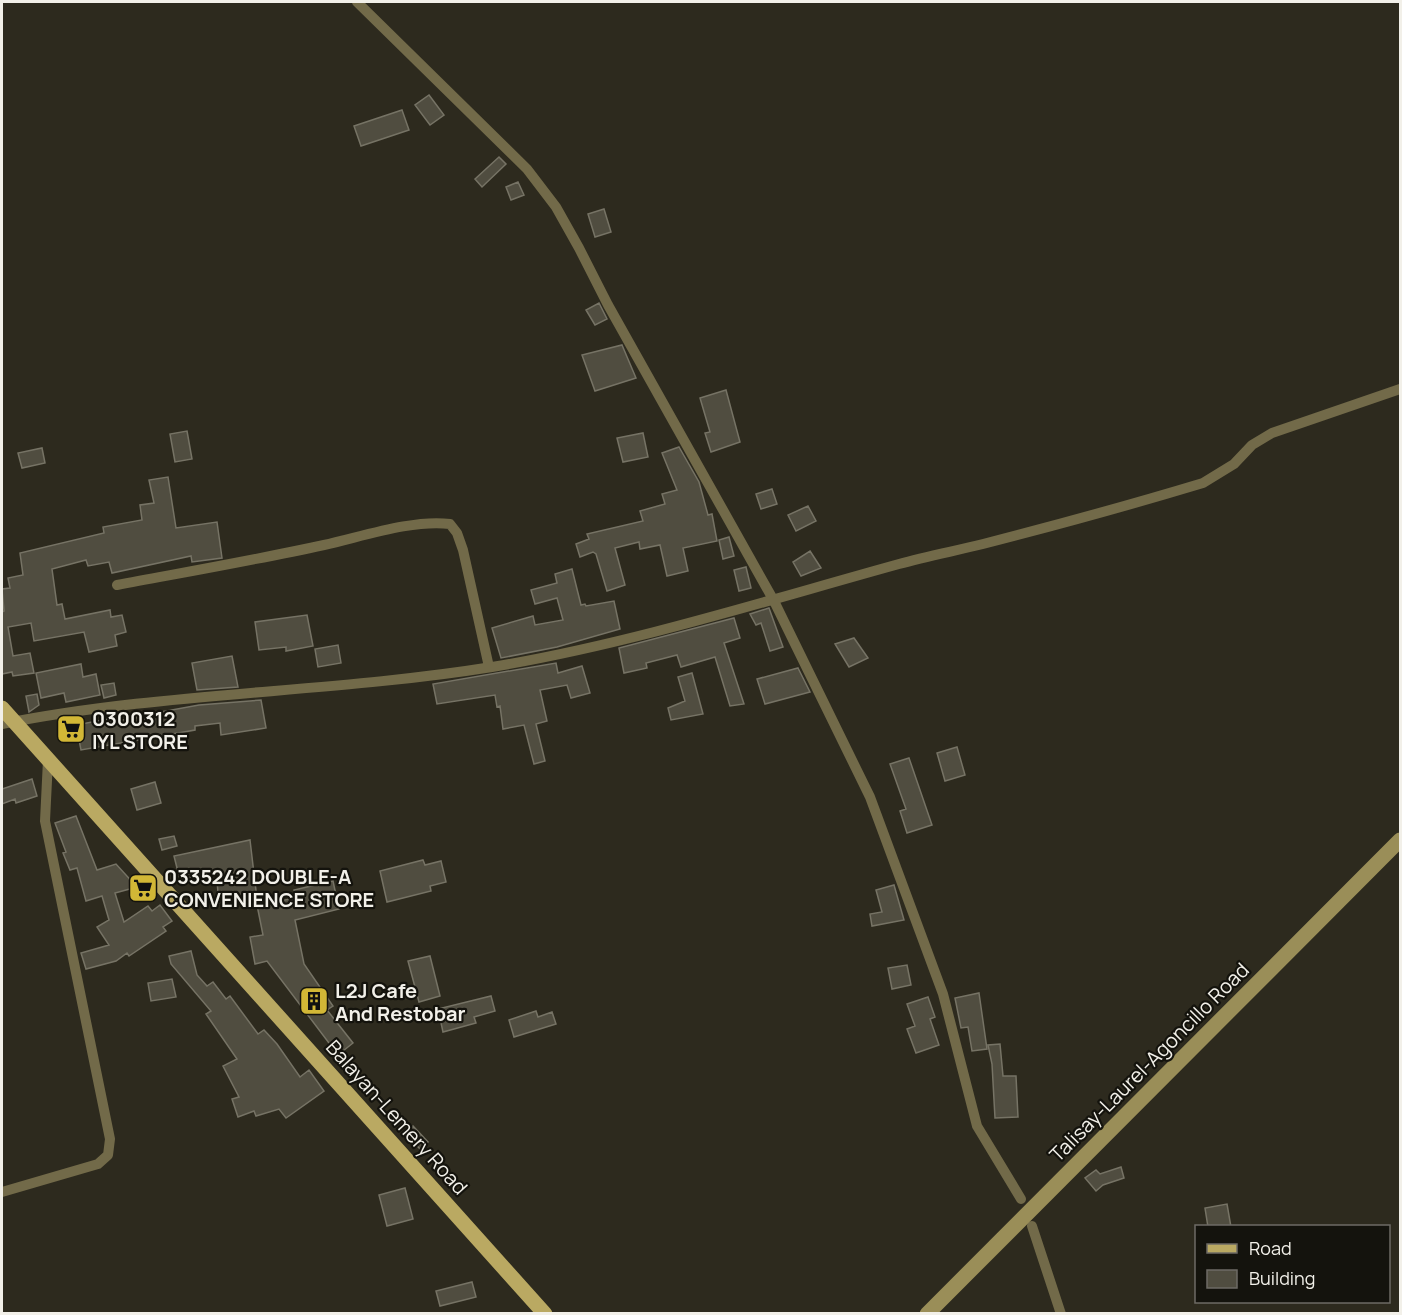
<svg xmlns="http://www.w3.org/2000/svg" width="1402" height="1315" font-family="Manrope,sans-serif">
<rect width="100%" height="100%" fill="#2d2a1e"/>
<!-- building -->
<path fill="#504d40" stroke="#767365" stroke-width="1.5" d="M 429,95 L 444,115 L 430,125 L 415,105 Z
M 402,110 L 409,130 L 361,146 L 354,126 Z
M 499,157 L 506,164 L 482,187 L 475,179 Z
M 518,182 L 524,195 L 511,200 L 506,187 Z
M 604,209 L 611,232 L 595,237 L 588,214 Z
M 599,303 L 607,319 L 595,325 L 586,310 Z
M 622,345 L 636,378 L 595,391 L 582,355 Z
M 726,390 L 740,442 L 711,452 L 705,433 L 710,432 L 700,398 Z
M 187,431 L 192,459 L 175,462 L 170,434 Z
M 643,433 L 648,457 L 623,462 L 617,438 Z
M 679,447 L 699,482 L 708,515 L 712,514 L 717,541 L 683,548 L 688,571 L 667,576 L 660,545 L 640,549 L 639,542 L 615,548 L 625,585 L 607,591 L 596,554 L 593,552 L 580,557 L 576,544 L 589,539 L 587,534 L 643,521 L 640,511 L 665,504 L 662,494 L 677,490 L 662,453 Z
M 42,448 L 45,463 L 22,468 L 18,453 Z
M 168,477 L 176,528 L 217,522 L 222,558 L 192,562 L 191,556 L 112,573 L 109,562 L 88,566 L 86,560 L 52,569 L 57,605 L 62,604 L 65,619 L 110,610 L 111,617 L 122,615 L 126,632 L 115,635 L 117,646 L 89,652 L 84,632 L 34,641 L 31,623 L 8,627 L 13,656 L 30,653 L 34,673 L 13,676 L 12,672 L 2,674 L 2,612 L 4,611 L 2,589 L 10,588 L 8,578 L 23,575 L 20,553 L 104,533 L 103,527 L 142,520 L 140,505 L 154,503 L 149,480 Z
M 772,489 L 777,504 L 761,509 L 756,494 Z
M 808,506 L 816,521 L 796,531 L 788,515 Z
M 729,537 L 734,556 L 723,559 L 719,540 Z
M 810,551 L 821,568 L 801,576 L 793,562 Z
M 746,567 L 751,588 L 739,591 L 734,570 Z
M 572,569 L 581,605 L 585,604 L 586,606 L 614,601 L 620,629 L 557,647 L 501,658 L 492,628 L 533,616 L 535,625 L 563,620 L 557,598 L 535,604 L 531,590 L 557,583 L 555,574 Z
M 769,608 L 783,647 L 770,651 L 761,623 L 756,625 L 750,614 Z
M 307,615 L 313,646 L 286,651 L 286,647 L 259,650 L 255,622 Z
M 734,618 L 740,638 L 724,643 L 744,704 L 730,706 L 715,657 L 681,667 L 677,655 L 646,663 L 647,668 L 624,673 L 619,648 Z
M 854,638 L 868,658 L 849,667 L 835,644 Z
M 338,645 L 341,663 L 318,667 L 315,649 Z
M 232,656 L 238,687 L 197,690 L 192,663 Z
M 556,663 L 558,673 L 582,666 L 590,693 L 571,698 L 567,685 L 540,690 L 547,721 L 536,724 L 545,761 L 534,764 L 524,725 L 503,729 L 500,706 L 497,707 L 495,695 L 437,704 L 433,684 Z
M 81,664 L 83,677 L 96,674 L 100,695 L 66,702 L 64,693 L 41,698 L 36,673 Z
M 798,668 L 810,692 L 765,704 L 757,679 Z
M 692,673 L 703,714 L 671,720 L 668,708 L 685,701 L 678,677 Z
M 114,683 L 116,695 L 104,698 L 101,685 Z
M 37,694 L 39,705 L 29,712 L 26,696 Z
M 261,700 L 266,728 L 221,735 L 220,723 L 195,726 L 195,730 L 81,750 L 76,725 L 108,719 L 108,722 L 136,718 L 136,715 L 149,712 L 150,714 L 199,705 Z
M 957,747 L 965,775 L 945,781 L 937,753 Z
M 909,758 L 932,825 L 907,833 L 900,811 L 906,809 L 890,764 Z
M 32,779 L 37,796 L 16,803 L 15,799 L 2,804 L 2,789 Z
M 155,782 L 161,803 L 137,810 L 131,789 Z
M 76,816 L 97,870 L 116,864 L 137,887 L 115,893 L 124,922 L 148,906 L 152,911 L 160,905 L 172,921 L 163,927 L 166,931 L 129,956 L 127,953 L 116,961 L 86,969 L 81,953 L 109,945 L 97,927 L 109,920 L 102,896 L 86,901 L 77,868 L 70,870 L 63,853 L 66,852 L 55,823 Z
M 174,836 L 177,846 L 162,850 L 159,839 Z
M 250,840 L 257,899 L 219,903 L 216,871 L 189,878 L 196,872 L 179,876 L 174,856 Z
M 423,860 L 425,865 L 441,861 L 446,882 L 430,886 L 431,891 L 387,902 L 380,871 Z
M 333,881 L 339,909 L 295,920 L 304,964 L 333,1006 L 327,1010 L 353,1043 L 338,1055 L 267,961 L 255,964 L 250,937 L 263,935 L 257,905 L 296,898 L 294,890 Z
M 894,885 L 904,920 L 872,926 L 870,914 L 882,912 L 876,890 Z
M 191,951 L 197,975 L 207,986 L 213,982 L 226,999 L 230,996 L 258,1034 L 264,1030 L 277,1044 L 300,1077 L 309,1070 L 324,1091 L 286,1118 L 279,1109 L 256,1116 L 254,1111 L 238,1117 L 232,1099 L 239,1097 L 223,1066 L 237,1059 L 206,1014 L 211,1011 L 171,964 L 169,956 Z
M 430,956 L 440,996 L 419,1002 L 408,961 Z
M 907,965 L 911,985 L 892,989 L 888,968 Z
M 172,979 L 176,997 L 151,1001 L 148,983 Z
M 979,993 L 987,1049 L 972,1051 L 968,1027 L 961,1028 L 955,998 Z
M 491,996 L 495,1011 L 474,1017 L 476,1023 L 443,1032 L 438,1009 Z
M 928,997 L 935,1017 L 930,1019 L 939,1045 L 916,1053 L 907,1029 L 915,1026 L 907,1004 Z
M 536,1011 L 538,1017 L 552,1012 L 556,1024 L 514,1037 L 509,1020 Z
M 1000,1044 L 1003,1076 L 1016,1076 L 1018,1117 L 995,1118 L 992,1064 L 988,1045 Z
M 413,1126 L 428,1142 L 420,1149 L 405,1133 Z
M 1121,1167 L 1124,1178 L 1103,1185 L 1096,1191 L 1085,1178 L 1096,1170 L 1100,1174 Z
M 405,1188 L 413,1219 L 387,1226 L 379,1195 Z
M 1227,1204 L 1231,1227 L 1208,1227 L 1205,1208 Z
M 472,1282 L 476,1297 L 440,1306 L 436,1291 Z"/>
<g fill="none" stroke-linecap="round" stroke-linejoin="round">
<!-- street -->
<path stroke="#726a49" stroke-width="10" d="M 357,2 L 527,169 L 556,207 L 579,248 L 608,305 L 774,601 L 870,797 L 943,994 L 977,1126 L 1021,1199
M 117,585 C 186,572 255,560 324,545 C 361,537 413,519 450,524 L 457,533 L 463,550 L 489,667
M 2,724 C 163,692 330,693 492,667 C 630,644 765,601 899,564 C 927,556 955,551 983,544 C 1057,525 1130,505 1203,483 L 1234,464 L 1252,445 L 1272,433 L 1400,389
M 2,1192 L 98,1164 L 108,1155 L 110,1139 L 45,821 L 48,760
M 1032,1226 L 1061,1314"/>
<!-- secondary -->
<path stroke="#9a8e58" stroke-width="15" d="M 927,1314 L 1400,840"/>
<!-- primary -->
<path stroke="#baa962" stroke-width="15" d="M 2,708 L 545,1314"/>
</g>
<!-- icons -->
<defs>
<g id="supermarket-square" transform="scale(1.5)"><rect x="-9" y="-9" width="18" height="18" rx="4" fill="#d2b736" stroke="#14130d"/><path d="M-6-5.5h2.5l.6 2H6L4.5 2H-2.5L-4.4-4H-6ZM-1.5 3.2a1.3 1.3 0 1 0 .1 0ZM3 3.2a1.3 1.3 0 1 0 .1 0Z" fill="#111"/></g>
<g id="building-square" transform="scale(1.5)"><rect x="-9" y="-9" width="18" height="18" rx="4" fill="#d2b736" stroke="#14130d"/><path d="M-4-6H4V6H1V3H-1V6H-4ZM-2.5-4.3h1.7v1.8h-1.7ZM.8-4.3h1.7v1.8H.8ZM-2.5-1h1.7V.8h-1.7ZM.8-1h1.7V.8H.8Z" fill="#111"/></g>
</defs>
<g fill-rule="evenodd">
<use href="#supermarket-square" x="71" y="729"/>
<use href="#supermarket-square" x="143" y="888"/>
<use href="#building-square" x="314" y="1001"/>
</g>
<g text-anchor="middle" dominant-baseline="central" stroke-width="4.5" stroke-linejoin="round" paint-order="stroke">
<!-- poi labels -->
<g font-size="20" font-weight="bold" fill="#f2f0e9" stroke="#14130d" text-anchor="start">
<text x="92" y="718">0300312<tspan x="92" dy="23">IYL STORE</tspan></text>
<text x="164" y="876">0335242 DOUBLE-A<tspan x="164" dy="23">CONVENIENCE STORE</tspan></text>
<text x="335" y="990">L2J Cafe<tspan x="335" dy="23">And Restobar</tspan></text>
</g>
<!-- street labels -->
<g font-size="20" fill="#f2f0e9" stroke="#14130d">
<text transform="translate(1149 1062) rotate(-45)">Talisay-Laurel-Agoncillo Road</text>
<text transform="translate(397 1117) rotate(48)">Balayan-Lemery Road</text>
</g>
</g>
<!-- border -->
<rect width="1402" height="1315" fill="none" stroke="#f2f0e9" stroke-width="6"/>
<!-- legend -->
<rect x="1195" y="1225" width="195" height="78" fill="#14130d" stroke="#6d6b65" stroke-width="1.5"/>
<rect x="1207" y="1244" width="30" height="9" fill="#baa962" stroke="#6d6b65" stroke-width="1.5"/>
<text x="1249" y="1255" font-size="18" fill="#f2f0e9">Road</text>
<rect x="1207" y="1270" width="30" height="18" fill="#504d40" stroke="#6d6b65" stroke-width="1.5"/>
<text x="1249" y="1285" font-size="18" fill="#f2f0e9">Building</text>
</svg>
